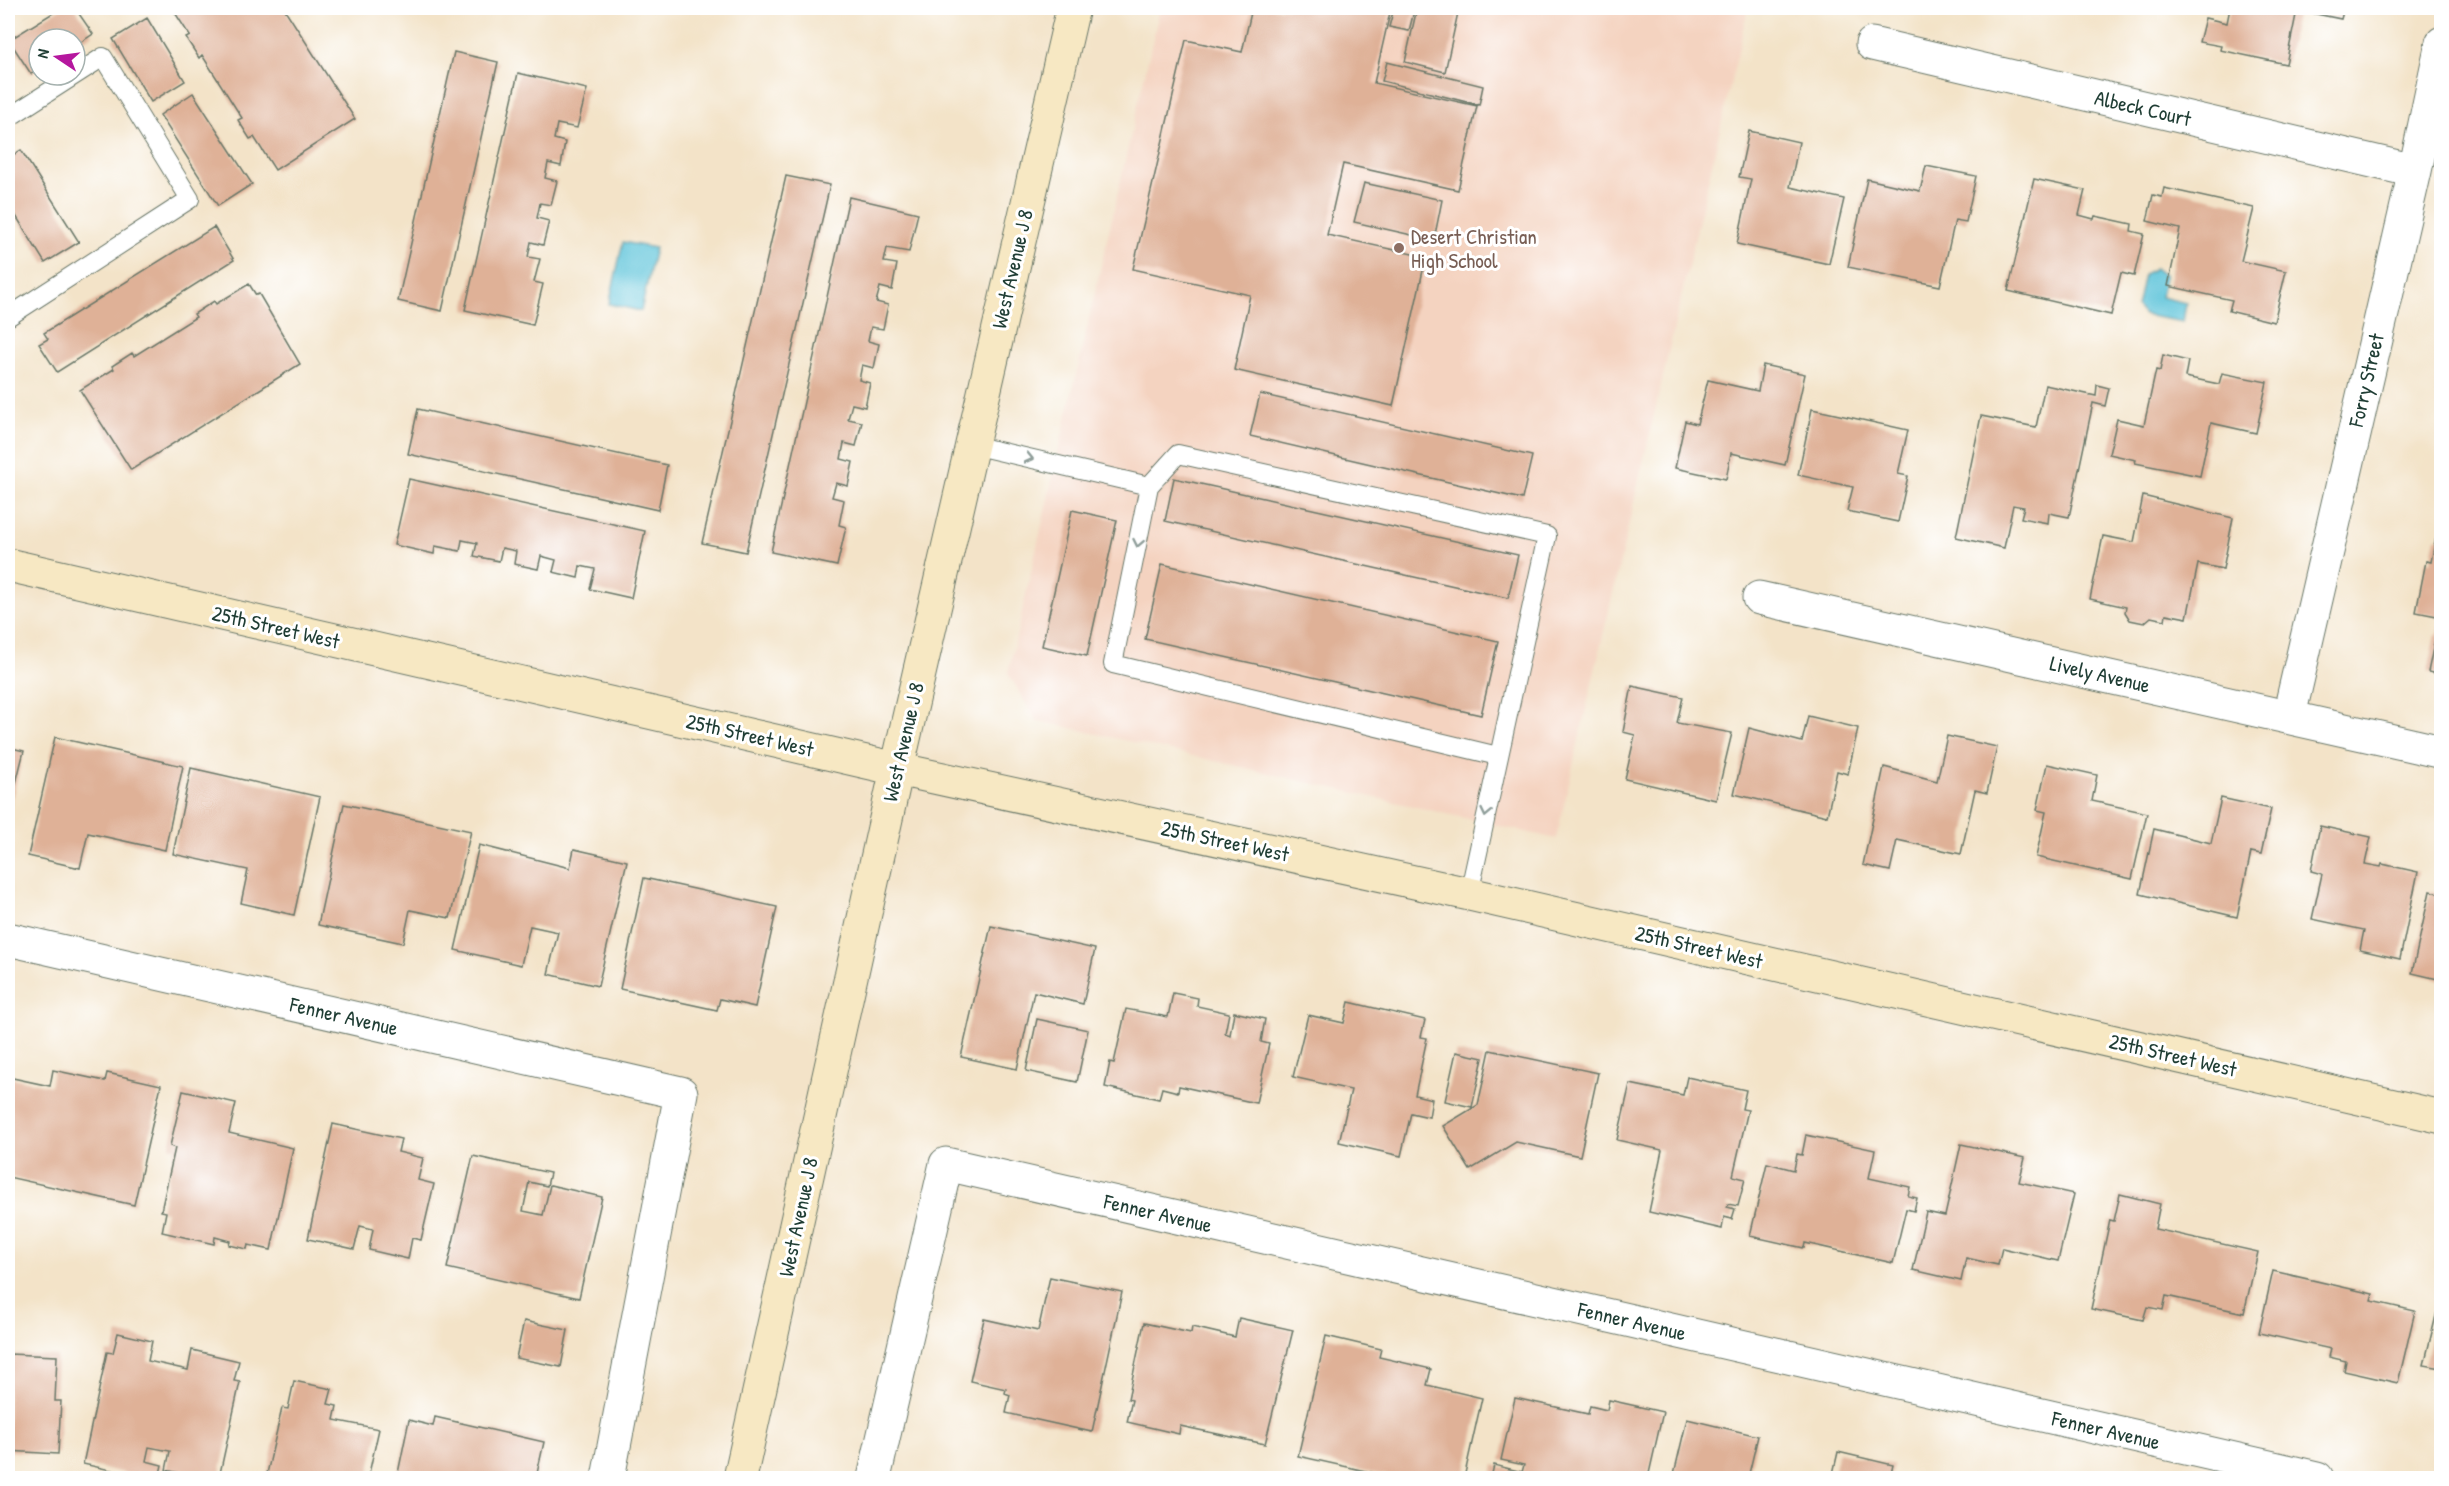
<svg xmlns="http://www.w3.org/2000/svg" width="2449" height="1486" font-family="'Patrick Hand',sans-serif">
<rect width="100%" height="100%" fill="#fff"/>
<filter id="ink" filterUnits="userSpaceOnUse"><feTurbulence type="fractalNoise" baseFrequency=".0167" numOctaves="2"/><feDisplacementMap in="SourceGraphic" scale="12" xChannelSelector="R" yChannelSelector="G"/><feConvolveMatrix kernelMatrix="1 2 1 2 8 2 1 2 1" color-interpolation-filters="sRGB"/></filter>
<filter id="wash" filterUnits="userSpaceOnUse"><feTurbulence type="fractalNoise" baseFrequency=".008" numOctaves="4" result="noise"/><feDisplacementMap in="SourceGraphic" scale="24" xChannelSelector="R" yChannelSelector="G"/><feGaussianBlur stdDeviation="1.35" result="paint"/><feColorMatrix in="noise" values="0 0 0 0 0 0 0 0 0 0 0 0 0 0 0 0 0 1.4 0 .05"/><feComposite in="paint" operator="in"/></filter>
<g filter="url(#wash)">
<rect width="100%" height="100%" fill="#f3e3c8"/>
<!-- built -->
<path fill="#f4d3c0" d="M 1160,8 L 1748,8 L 1556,839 L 1036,720 L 1008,673 Z"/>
<!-- water -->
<path fill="#5cc3d9" stroke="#3e8086" stroke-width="1.5" d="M 623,242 L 655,248 L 641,311 L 609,304 Z
M 2155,268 L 2165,276 L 2161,297 L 2186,303 L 2183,322 L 2144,315 L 2137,307 L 2144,274 Z"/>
<g id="blocks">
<!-- building -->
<path fill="#dfb197" d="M 61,8 L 75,8 L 93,34 L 75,46 L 75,39 L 39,39 L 39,69 L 31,74 L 9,40 Z
M 172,8 L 284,8 L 355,119 L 275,170 L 254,137 L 250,139 L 238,120 L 242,118 L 202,55 L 199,58 L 186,38 L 190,36 Z
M 1252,8 L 1391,8 L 1374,83 L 1477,106 L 1458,190 L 1343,164 L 1327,235 L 1426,257 L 1393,406 L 1234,370 L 1250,295 L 1133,269 L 1186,40 L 1242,52 Z
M 1394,8 L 1414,11 L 1409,31 L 1389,27 Z
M 1417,8 L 1459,8 L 1445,72 L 1405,62 Z
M 2230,8 L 2344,8 L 2341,19 L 2297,10 L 2286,64 L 2220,50 L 2221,46 L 2199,42 L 2205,18 L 2227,23 Z
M 147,18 L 185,81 L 151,102 L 113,39 Z
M 454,52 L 498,62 L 442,311 L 398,301 Z
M 1387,62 L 1483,86 L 1479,105 L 1382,81 Z
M 518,73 L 587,89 L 577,128 L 557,124 L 554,139 L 565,142 L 561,166 L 548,163 L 545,178 L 557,181 L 551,205 L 540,203 L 537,218 L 549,221 L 543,245 L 531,242 L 528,257 L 540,259 L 534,282 L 543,284 L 533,325 L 465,310 Z
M 193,93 L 252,184 L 218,206 L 160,115 Z
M 1749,131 L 1799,142 L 1790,187 L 1844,199 L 1829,264 L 1737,244 L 1751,179 L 1739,177 Z
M 21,150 L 79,242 L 45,263 L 8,203 L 8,158 Z
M 1926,166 L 1976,176 L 1966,222 L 1955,220 L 1940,286 L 1848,267 L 1867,179 L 1920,191 Z
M 786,176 L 830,185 L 746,552 L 702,543 Z
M 2034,179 L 2085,190 L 2079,215 L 2094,219 L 2095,216 L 2132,224 L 2131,231 L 2144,234 L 2134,276 L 2121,273 L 2111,315 L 2008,291 Z
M 1364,183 L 1442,200 L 1434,240 L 1354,222 Z
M 2164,188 L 2254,208 L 2241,261 L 2286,271 L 2274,322 L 2229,311 L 2232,300 L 2168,286 L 2180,229 L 2147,221 L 2153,195 L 2162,197 Z
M 849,197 L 918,213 L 909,252 L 887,248 L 884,262 L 897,264 L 892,290 L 880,287 L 876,302 L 888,305 L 883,329 L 871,327 L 868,341 L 879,344 L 874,368 L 862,365 L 859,380 L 870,383 L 865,407 L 852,404 L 848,419 L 862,422 L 856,446 L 844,443 L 841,459 L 853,462 L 848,486 L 836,483 L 832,497 L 844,500 L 839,525 L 846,527 L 837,566 L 771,552 Z
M 214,227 L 234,260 L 57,372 L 39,344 L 48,339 L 44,333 Z
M 249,284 L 256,295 L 259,294 L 300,364 L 131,470 L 80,390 L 114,369 L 112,366 L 132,353 L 134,356 L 196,317 L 194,314 L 214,301 L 216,304 Z
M 2163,355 L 2188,361 L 2185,377 L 2219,384 L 2222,373 L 2267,382 L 2256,433 L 2211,423 L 2200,476 L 2135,463 L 2136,460 L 2109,454 L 2117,419 L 2144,425 L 2156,370 L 2160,371 Z
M 1763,365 L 1805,374 L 1785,465 L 1731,453 L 1726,479 L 1675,468 L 1685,421 L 1697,424 L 1708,380 L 1758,391 Z
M 2045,385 L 2096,396 L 2097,385 L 2109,388 L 2105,406 L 2093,403 L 2069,517 L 2049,513 L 2048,523 L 2021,518 L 2024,507 L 2013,505 L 2004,548 L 1956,537 L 1981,416 L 2036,427 Z
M 1260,394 L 1532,456 L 1522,499 L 1250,436 Z
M 418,409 L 667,465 L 658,510 L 408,454 Z
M 1812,409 L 1908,430 L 1898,474 L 1908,476 L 1898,522 L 1847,511 L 1853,487 L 1798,475 Z
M 1174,478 L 1518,555 L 1508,598 L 1165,521 Z
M 409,479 L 645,531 L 631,598 L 590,589 L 595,569 L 580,566 L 578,578 L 553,572 L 556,560 L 541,556 L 538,569 L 514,564 L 516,551 L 502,548 L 499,561 L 474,556 L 477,543 L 462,540 L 460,551 L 435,546 L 434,554 L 394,545 Z
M 2143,496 L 2233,518 L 2223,569 L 2198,564 L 2187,618 L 2166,614 L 2165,620 L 2151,617 L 2144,623 L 2130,620 L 2125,612 L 2126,607 L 2090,599 L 2103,536 L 2134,542 Z
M 1072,510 L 1117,520 L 1087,656 L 1042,646 Z
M 2436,537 L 2442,538 L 2442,617 L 2416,612 L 2426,561 L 2431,562 Z
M 1162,564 L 1498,641 L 1481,715 L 1145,639 Z
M 2442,623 L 2442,675 L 2428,672 L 2436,634 L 2438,635 Z
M 1632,686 L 1683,697 L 1677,723 L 1732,733 L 1716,800 L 1625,779 L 1635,735 L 1623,732 Z
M 1808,716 L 1858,728 L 1848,774 L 1837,771 L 1827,816 L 1734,794 L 1749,728 L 1802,742 Z
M 1947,736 L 1997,747 L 1987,793 L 1975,790 L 1961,854 L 1897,840 L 1890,871 L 1863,865 L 1884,767 L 1937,781 Z
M 55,737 L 183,766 L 165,850 L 88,833 L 80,868 L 28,856 Z
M 8,747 L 24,751 L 8,815 Z
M 2047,764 L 2097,775 L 2092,801 L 2147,813 L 2132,879 L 2036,857 L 2046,812 L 2037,810 Z
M 191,768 L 320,797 L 294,915 L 241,903 L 248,870 L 173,854 Z
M 2221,798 L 2271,809 L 2261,854 L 2251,852 L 2237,917 L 2140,894 L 2154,829 L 2211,843 Z
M 344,804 L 471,831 L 450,918 L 410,910 L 403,943 L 318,925 Z
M 2320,826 L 2371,837 L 2365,864 L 2381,867 L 2382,864 L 2418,872 L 2400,959 L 2360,950 L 2364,930 L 2312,919 L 2322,874 L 2311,871 Z
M 479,845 L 570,868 L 574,849 L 627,861 L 598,986 L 548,974 L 558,932 L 530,926 L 521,965 L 455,950 Z
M 644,878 L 777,907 L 755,1007 L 720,999 L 717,1010 L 620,989 Z
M 2430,891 L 2442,894 L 2442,980 L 2412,973 Z
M 991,926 L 1095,949 L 1083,1004 L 1034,992 L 1017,1069 L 961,1057 Z
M 1173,993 L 1198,998 L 1197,1006 L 1229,1013 L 1225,1033 L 1230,1035 L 1234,1012 L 1265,1019 L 1261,1042 L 1269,1044 L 1256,1103 L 1179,1086 L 1178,1092 L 1162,1088 L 1159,1099 L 1105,1087 L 1110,1062 L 1114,1063 L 1126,1009 L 1168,1017 Z
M 1349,1002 L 1425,1020 L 1421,1037 L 1427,1038 L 1415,1095 L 1432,1099 L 1429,1117 L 1411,1113 L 1401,1156 L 1339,1142 L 1351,1090 L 1293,1077 L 1308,1015 L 1344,1023 Z
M 1037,1019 L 1088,1030 L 1077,1082 L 1026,1071 Z
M 1490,1050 L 1598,1073 L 1580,1156 L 1516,1142 L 1470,1170 L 1443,1126 L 1478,1105 Z
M 1456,1052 L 1483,1058 L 1472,1107 L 1445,1101 Z
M 53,1070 L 105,1081 L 107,1073 L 161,1085 L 134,1205 L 8,1177 L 8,1077 L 50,1086 Z
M 1687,1077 L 1746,1090 L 1742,1109 L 1748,1110 L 1733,1176 L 1745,1179 L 1738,1206 L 1728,1204 L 1727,1207 L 1735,1209 L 1732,1219 L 1724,1217 L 1722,1229 L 1649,1212 L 1662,1150 L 1617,1140 L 1630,1084 L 1683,1095 Z
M 183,1091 L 236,1103 L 229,1133 L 293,1148 L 271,1250 L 248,1245 L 247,1249 L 229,1245 L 230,1241 L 215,1237 L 214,1244 L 162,1232 L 166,1212 L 161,1211 L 175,1148 L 170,1146 Z
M 333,1124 L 401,1139 L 398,1152 L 423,1158 L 418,1180 L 434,1184 L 421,1240 L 412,1238 L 408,1259 L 369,1250 L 373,1229 L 360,1226 L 354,1249 L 308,1239 Z
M 1806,1135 L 1875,1150 L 1869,1178 L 1910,1187 L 1908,1196 L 1917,1198 L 1914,1211 L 1906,1209 L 1893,1263 L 1805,1243 L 1804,1248 L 1750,1236 L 1767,1163 L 1794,1170 L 1797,1154 L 1802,1155 Z
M 1961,1144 L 2025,1158 L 2019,1182 L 2074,1194 L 2058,1261 L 2002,1248 L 1998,1265 L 1966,1258 L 1961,1281 L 1913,1270 L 1926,1212 L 1945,1216 Z
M 473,1156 L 550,1173 L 547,1186 L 529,1182 L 523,1211 L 543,1215 L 550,1185 L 602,1197 L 579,1298 L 447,1268 Z
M 2120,1194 L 2160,1204 L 2155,1229 L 2258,1252 L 2244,1313 L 2166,1296 L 2163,1310 L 2147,1307 L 2143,1320 L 2091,1309 L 2110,1220 L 2114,1221 Z
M 2273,1271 L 2373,1294 L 2371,1301 L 2415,1311 L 2398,1383 L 2344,1371 L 2346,1361 L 2329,1357 L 2331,1349 L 2259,1333 Z
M 1050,1277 L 1122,1292 L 1092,1432 L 1006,1413 L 1010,1395 L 1005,1393 L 1006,1389 L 970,1381 L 984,1319 L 1038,1331 Z
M 2442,1291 L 2442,1368 L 2424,1365 Z
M 1239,1318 L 1293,1330 L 1265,1444 L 1180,1426 L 1179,1434 L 1127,1422 L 1132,1400 L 1128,1399 L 1144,1323 L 1191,1333 L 1192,1327 L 1235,1337 Z
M 524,1321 L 568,1330 L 561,1367 L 516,1358 Z
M 118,1333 L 152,1341 L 148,1361 L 188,1370 L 192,1350 L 239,1361 L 234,1381 L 240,1382 L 219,1478 L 201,1478 L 166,1470 L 170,1451 L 149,1447 L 146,1461 L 162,1465 L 159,1478 L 147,1478 L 83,1464 L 107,1352 L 113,1353 Z
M 1326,1336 L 1381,1349 L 1379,1357 L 1431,1369 L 1427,1385 L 1482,1398 L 1464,1478 L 1397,1478 L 1298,1456 Z
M 8,1354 L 57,1356 L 55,1401 L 61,1401 L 58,1454 L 8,1451 Z
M 294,1381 L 332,1389 L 328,1404 L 337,1406 L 334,1420 L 379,1429 L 368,1478 L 266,1478 L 282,1408 L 288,1409 Z
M 1515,1398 L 1588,1414 L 1590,1406 L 1607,1410 L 1609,1400 L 1663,1412 L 1648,1478 L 1620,1478 L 1604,1475 L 1603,1478 L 1574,1476 L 1574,1478 L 1491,1478 L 1494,1465 L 1522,1472 L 1524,1465 L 1501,1460 Z
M 435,1417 L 544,1442 L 536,1478 L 397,1478 L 409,1420 L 433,1426 Z
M 1687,1419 L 1758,1436 L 1748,1478 L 1673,1478 Z
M 1838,1452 L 1893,1465 L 1890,1478 L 1832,1478 Z"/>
</g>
</g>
<g filter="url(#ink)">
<use href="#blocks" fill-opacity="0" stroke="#697768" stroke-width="1.5"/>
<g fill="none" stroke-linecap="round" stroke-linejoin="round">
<!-- lane casing -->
<g stroke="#697768" stroke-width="20">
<path id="lane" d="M 8,118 L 75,75
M 8,317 L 190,199 L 103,57 L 75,75
M 972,445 L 1149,486
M 1469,894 L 1547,536 L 1178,454 L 1149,486 L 1113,664 L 1498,756"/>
</g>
<!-- street casing -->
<g stroke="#697768" stroke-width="35">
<path id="street" d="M 1872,44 L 2415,171
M 1759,598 L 2442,752
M 2289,716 L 2415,171 L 2442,43
M 8,939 L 681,1093 L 608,1478
M 874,1478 L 946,1164 L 2317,1478"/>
</g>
<!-- secondary casing -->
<g stroke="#697768" stroke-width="35">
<path id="secondary" d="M 8,565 L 897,769 L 1469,894 L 2442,1117
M 740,1478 L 897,769 L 1073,8"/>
</g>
<!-- lane -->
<use href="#lane" stroke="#fff" stroke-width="18"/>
<!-- street -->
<use href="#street" stroke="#fff" stroke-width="33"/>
<!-- secondary -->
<use href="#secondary" stroke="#f7e8c3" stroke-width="33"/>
</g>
<!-- one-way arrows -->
<defs><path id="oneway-chevron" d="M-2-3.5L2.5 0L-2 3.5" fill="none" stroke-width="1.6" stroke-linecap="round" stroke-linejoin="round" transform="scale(1.5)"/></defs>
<g stroke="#8f9e9a">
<use href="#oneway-chevron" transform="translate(1029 458) rotate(13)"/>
<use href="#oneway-chevron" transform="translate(1138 543) rotate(101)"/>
<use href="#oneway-chevron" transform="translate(1486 813) rotate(102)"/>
</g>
</g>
<!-- markers -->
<circle fill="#8d6e63" stroke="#fff" stroke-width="2" cx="1399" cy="248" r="6"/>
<g text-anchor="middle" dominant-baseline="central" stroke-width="6" stroke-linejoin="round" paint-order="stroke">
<!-- street labels -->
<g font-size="21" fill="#1f3d34" stroke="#fff">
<text transform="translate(2143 108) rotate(13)">Albeck Court</text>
<text transform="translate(1012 269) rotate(-77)">West Avenue J 8</text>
<text transform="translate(2366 380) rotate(-77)">Forry Street</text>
<text transform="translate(276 627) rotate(13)">25th Street West</text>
<text transform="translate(2100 674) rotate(13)">Lively Avenue</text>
<text transform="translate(750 735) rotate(13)">25th Street West</text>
<text transform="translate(903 742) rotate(-77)">West Avenue J 8</text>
<text transform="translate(1225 841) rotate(12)">25th Street West</text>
<text transform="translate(1699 947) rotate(13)">25th Street West</text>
<text transform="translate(344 1016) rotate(13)">Fenner Avenue</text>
<text transform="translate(2173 1055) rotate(13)">25th Street West</text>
<text transform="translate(1158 1213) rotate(13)">Fenner Avenue</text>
<text transform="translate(798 1217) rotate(-78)">West Avenue J 8</text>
<text transform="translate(1632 1321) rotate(13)">Fenner Avenue</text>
<text transform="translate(2106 1430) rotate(13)">Fenner Avenue</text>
</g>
<!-- education labels -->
<g font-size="21" fill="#785e54" stroke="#fff" text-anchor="start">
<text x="1411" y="236">Desert Christian<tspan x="1411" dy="24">High School</tspan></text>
</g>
</g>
<!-- margin -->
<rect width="2449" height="1486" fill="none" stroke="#fff" stroke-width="30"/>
<!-- north arrow -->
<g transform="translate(57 57) rotate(283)"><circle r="28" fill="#ffffff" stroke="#a5b1ae" stroke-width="1.5"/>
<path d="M0-4.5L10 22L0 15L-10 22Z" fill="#b5179e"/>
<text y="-9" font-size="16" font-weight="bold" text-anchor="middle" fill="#1f3d34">N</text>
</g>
</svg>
